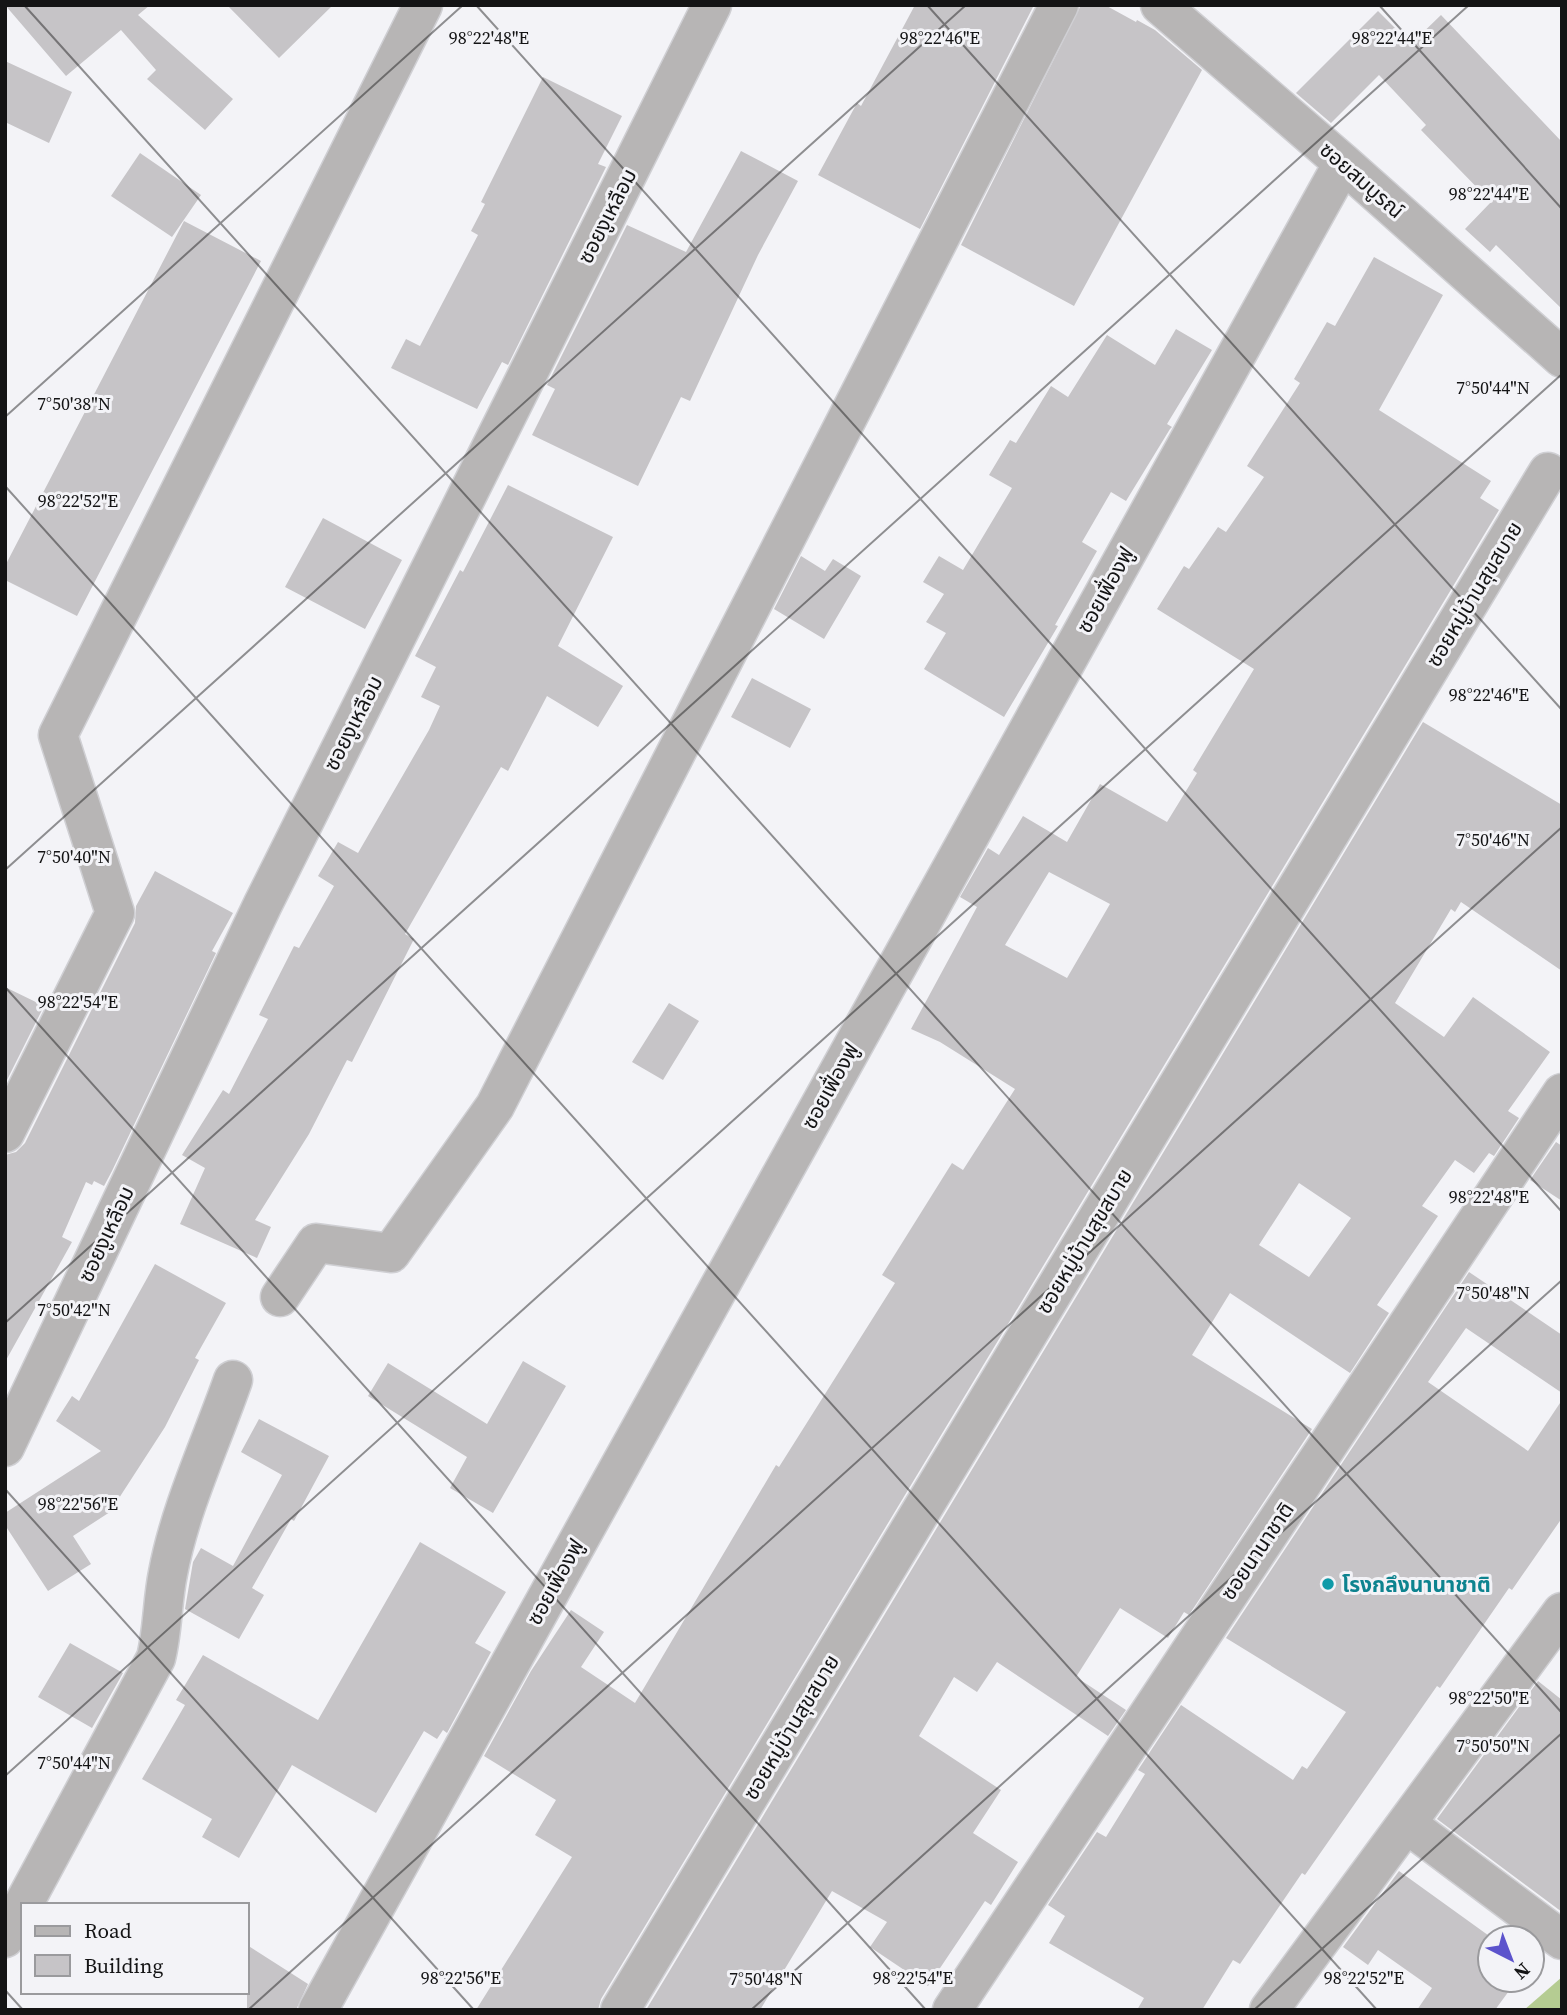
<svg xmlns="http://www.w3.org/2000/svg" width="1567" height="2015" font-family="'Source Serif 4','Noto Sans Thai',serif">
<rect width="100%" height="100%" fill="#f3f3f7"/>
<!-- green -->
<path fill="#b5cc92" d="M 1562,1977 L 1562,2010 L 1524,2010 Z"/>
<!-- building -->
<path fill="#c6c4c7" fill-rule="evenodd" d="M 5,5 L 150,5 L 138,15 L 233,99 L 205,130 L 147,79 L 156,70 L 121,30 L 66,76 Z
M 227,5 L 333,5 L 279,58 Z
M 915,5 L 1034,5 L 920,229 L 818,175 L 857,103 L 861,106 Z
M 1081,5 L 1105,5 L 1136,22 L 1137,20 L 1155,30 L 1202,70 L 1074,306 L 961,245 Z
M 1378,11 L 1411,44 L 1441,15 L 1562,142 L 1562,309 L 1496,245 L 1490,252 L 1465,229 L 1491,202 L 1421,130 L 1426,125 L 1379,75 L 1331,123 L 1296,93 Z
M 5,61 L 72,92 L 49,143 L 5,122 Z
M 543,77 L 622,116 L 598,164 L 606,167 L 508,365 L 502,362 L 477,409 L 391,368 L 406,339 L 420,346 L 478,235 L 471,231 L 485,204 L 481,202 Z
M 741,151 L 798,181 L 758,255 L 690,401 L 681,397 L 638,486 L 532,435 L 555,389 L 547,385 L 627,225 L 686,252 Z
M 140,153 L 201,195 L 172,237 L 111,196 Z
M 184,221 L 261,261 L 77,616 L 5,580 L 5,566 Z
M 1374,257 L 1443,295 L 1379,410 L 1491,481 L 1480,498 L 1499,510 L 601,1999 L 598,2010 L 476,2010 L 572,1857 L 535,1835 L 556,1800 L 484,1756 L 531,1671 L 571,1610 L 604,1632 L 581,1667 L 635,1703 L 776,1465 L 779,1467 L 895,1283 L 882,1275 L 952,1163 L 963,1170 L 1015,1089 L 940,1042 L 911,1029 L 977,907 L 960,897 L 988,848 L 999,855 L 1023,816 L 1067,842 L 1100,784 L 1167,822 L 1197,773 L 1193,770 L 1254,669 L 1157,609 L 1184,566 L 1189,569 L 1218,527 L 1226,532 L 1264,477 L 1247,466 L 1300,383 L 1294,379 L 1327,322 L 1335,326 ZM 1049,872 L 1110,904 L 1067,978 L 1005,945 Z
M 1176,329 L 1212,350 L 1167,424 L 1172,427 L 1170,429 L 1126,501 L 1111,492 L 1082,542 L 1097,551 L 1055,625 L 1058,626 L 1004,717 L 924,669 L 946,633 L 926,622 L 944,594 L 923,582 L 939,556 L 963,570 L 1012,488 L 989,475 L 1010,440 L 1016,443 L 1051,386 L 1068,397 L 1107,335 L 1155,365 Z
M 508,485 L 613,537 L 558,646 L 623,686 L 598,727 L 547,696 L 508,771 L 501,767 L 405,934 L 414,939 L 352,1062 L 347,1060 L 309,1134 L 255,1220 L 271,1227 L 257,1258 L 180,1224 L 205,1168 L 182,1155 L 223,1090 L 229,1094 L 268,1019 L 259,1015 L 294,946 L 299,948 L 334,886 L 318,876 L 338,842 L 358,853 L 429,730 L 440,706 L 421,697 L 436,667 L 415,656 L 460,570 L 463,572 Z
M 323,518 L 402,560 L 365,629 L 285,587 Z
M 801,556 L 825,571 L 833,559 L 861,576 L 824,639 L 774,609 Z
M 752,678 L 811,709 L 790,748 L 731,717 Z
M 1423,722 L 1562,805 L 1562,971 L 1461,902 L 1455,912 L 1451,909 L 1395,1003 L 1444,1037 L 1473,997 L 1550,1052 L 1508,1111 L 1519,1118 L 1494,1156 L 1489,1153 L 1474,1173 L 1455,1160 L 1422,1206 L 1438,1216 L 1377,1305 L 1389,1313 L 1350,1373 L 1230,1293 L 1192,1355 L 1312,1429 L 1189,1615 L 1184,1612 L 1168,1638 L 1120,1608 L 1076,1677 L 1126,1710 L 1108,1736 L 997,1662 L 977,1692 L 954,1677 L 919,1736 L 1001,1790 L 973,1833 L 1018,1862 L 991,1905 L 985,1901 L 928,1986 L 870,1947 L 887,1922 L 832,1891 L 760,2010 L 646,2010 ZM 1299,1183 L 1351,1218 L 1309,1277 L 1259,1245 Z
M 155,871 L 233,913 L 212,951 L 216,953 L 112,1171 L 104,1186 L 94,1181 L 92,1185 L 86,1182 L 62,1237 L 72,1242 L 5,1362 L 5,1155 L 16,1152 L 25,1143 L 135,923 L 136,906 Z
M 5,987 L 44,1006 L 5,1084 Z
M 669,1003 L 699,1021 L 663,1080 L 632,1062 Z
M 1556,1142 L 1562,1146 L 1562,1201 L 1530,1180 Z
M 155,1264 L 226,1303 L 195,1358 L 199,1360 L 165,1427 L 110,1512 L 73,1536 L 91,1564 L 48,1591 L 5,1525 L 5,1513 L 101,1451 L 56,1421 L 72,1396 L 79,1401 Z
M 1469,1272 L 1562,1335 L 1562,1393 L 1466,1328 L 1428,1382 L 1528,1451 L 1562,1400 L 1562,1518 L 1512,1590 L 1509,1588 L 1440,1688 L 1437,1686 L 1305,1875 L 1302,1873 L 1240,1964 L 1233,1960 L 1202,2010 L 1137,2010 L 1144,1998 L 1049,1943 L 1065,1916 L 1048,1905 L 1097,1832 L 1106,1837 L 1145,1774 L 1138,1770 L 1181,1705 L 1293,1780 L 1302,1766 L 1307,1769 L 1346,1712 L 1226,1638 Z
M 523,1361 L 566,1386 L 493,1513 L 450,1488 L 467,1457 L 368,1396 L 388,1363 L 487,1424 Z
M 259,1419 L 329,1456 L 294,1521 L 291,1519 L 252,1588 L 264,1595 L 239,1639 L 185,1609 L 193,1562 L 201,1548 L 233,1566 L 282,1475 L 241,1452 Z
M 420,1542 L 506,1592 L 475,1643 L 491,1652 L 447,1733 L 443,1730 L 437,1739 L 424,1731 L 376,1813 L 292,1765 L 239,1858 L 202,1837 L 212,1819 L 142,1779 L 185,1705 L 176,1700 L 203,1655 L 318,1720 Z
M 70,1643 L 123,1673 L 92,1728 L 38,1697 Z
M 1538,1681 L 1562,1700 L 1562,1912 L 1437,1819 Z
M 1399,1871 L 1492,1938 L 1490,1980 L 1517,1980 L 1495,2010 L 1417,2010 L 1432,1988 L 1378,1950 L 1368,1965 L 1343,1947 Z
M 247,1945 L 308,1984 L 296,2010 L 247,2010 Z"/>
<g fill="none" stroke-linecap="round" stroke-linejoin="round">
<!-- minor casing -->
<g stroke="#cfcfd3" stroke-width="41">
<path id="minor" d="M 1160,5 L 1343,163 L 1562,358
M 5,1133 L 115,913 L 58,735 L 423,5
M 280,1297 L 316,1243 L 391,1253 L 495,1106 L 1059,5
M 5,1447 L 263,904 L 712,5
M 1407,1824 L 1562,1940
M 23,1905 L 156,1658 C 163,1630 162,1602 168,1573 C 180,1508 211,1443 233,1380
M 5,1938 L 23,1905
M 318,2010 L 1343,163
M 620,2010 L 1548,472
M 952,2010 L 1562,1093
M 1269,2010 L 1562,1612"/>
</g>
<!-- minor -->
<use href="#minor" stroke="#b7b5b5" stroke-width="38"/>
</g>
<!-- ticks -->
<path fill="none" stroke="#141415" stroke-width="2" stroke-opacity="0.45" d="M 24,5 L 1562,1713M 476,5 L 1562,1212M 927,5 L 1562,710M 1379,5 L 1562,209M 5,417 L 463,5M 5,486 L 1377,2010M 5,870 L 966,5M 5,987 L 926,2010M 5,1323 L 1469,5M 5,1489 L 474,2010M 5,1776 L 1562,374M 5,1990 L 23,2010M 248,2010 L 1562,827M 751,2010 L 1562,1280M 1254,2010 L 1562,1733"/>
<!-- markers -->
<circle fill="#0f9aa8" stroke="#f3f3f7" stroke-width="2.5" cx="1328" cy="1584" r="7"/>
<g text-anchor="middle" dominant-baseline="central" stroke-width="6" stroke-linejoin="round" paint-order="stroke">
<!-- street labels -->
<g font-size="21" fill="#141415" stroke="#f3f3f7">
<text transform="translate(1362 180) rotate(41)">ซอยสมบูรณ์</text>
<text transform="translate(607 216) rotate(-63)">ซอยงูเหลือม</text>
<text transform="translate(1105 590) rotate(-61)">ซอยเฟื่องฟู</text>
<text transform="translate(1474 594) rotate(-59)">ซอยหมู่บ้านสุขสบาย</text>
<text transform="translate(353 723) rotate(-63)">ซอยงูเหลือม</text>
<text transform="translate(830 1086) rotate(-61)">ซอยเฟื่องฟู</text>
<text transform="translate(106 1234) rotate(-65)">ซอยงูเหลือม</text>
<text transform="translate(1084 1241) rotate(-59)">ซอยหมู่บ้านสุขสบาย</text>
<text transform="translate(1257 1551) rotate(-56)">ซอยนานาชาติ</text>
<text transform="translate(555 1582) rotate(-61)">ซอยเฟื่องฟู</text>
<text transform="translate(791 1727) rotate(-59)">ซอยหมู่บ้านสุขสบาย</text>
</g>
<!-- culture labels -->
<g font-size="21" font-weight="bold" fill="#0d838f" stroke="#f3f3f7" text-anchor="start">
<text x="1342" y="1584">โรงกลึงนานาชาติ</text>
</g>
</g>
<g font-size="18" text-anchor="middle" fill="#141415" stroke="#f3f3f7" stroke-width="6" stroke-linejoin="round" paint-order="stroke">
<text x="489" y="44">98°22'48"E</text>
<text x="940" y="44">98°22'46"E</text>
<text x="1392" y="44">98°22'44"E</text>
<text x="1489" y="200">98°22'44"E</text>
<text x="1493" y="394">7°50'44"N</text>
<text x="74" y="410">7°50'38"N</text>
<text x="78" y="507">98°22'52"E</text>
<text x="1489" y="701">98°22'46"E</text>
<text x="1493" y="846">7°50'46"N</text>
<text x="74" y="863">7°50'40"N</text>
<text x="78" y="1008">98°22'54"E</text>
<text x="1489" y="1203">98°22'48"E</text>
<text x="1493" y="1299">7°50'48"N</text>
<text x="74" y="1316">7°50'42"N</text>
<text x="78" y="1510">98°22'56"E</text>
<text x="1489" y="1704">98°22'50"E</text>
<text x="1493" y="1752">7°50'50"N</text>
<text x="74" y="1769">7°50'44"N</text>
<text x="461" y="1984">98°22'56"E</text>
<text x="913" y="1984">98°22'54"E</text>
<text x="1364" y="1984">98°22'52"E</text>
<text x="766" y="1985">7°50'48"N</text>
</g>
<!-- border -->
<rect width="1567" height="2015" fill="none" stroke="#141415" stroke-width="14"/>
<!-- legend -->
<rect x="21" y="1903" width="228" height="91" fill="#f3f3f7" stroke="#9a9a9d" stroke-width="2"/>
<rect x="35" y="1926" width="35" height="10" fill="#b7b5b5" stroke="#9a9a9d" stroke-width="2"/>
<text x="84" y="1938" font-size="21" fill="#141415">Road</text>
<rect x="35" y="1955" width="35" height="21" fill="#c6c4c7" stroke="#9a9a9d" stroke-width="2"/>
<text x="84" y="1973" font-size="21" fill="#141415">Building</text>
<!-- north arrow -->
<g transform="translate(1511 1959) rotate(138)"><circle r="33" fill="#f3f3f7" stroke="#9a9a9d" stroke-width="2"/>
<path d="M0-5L12 26L0 18L-12 26Z" fill="#5c53cc"/>
<text y="-10" font-size="19" font-weight="bold" text-anchor="middle" fill="#141415">N</text>
</g>
</svg>
